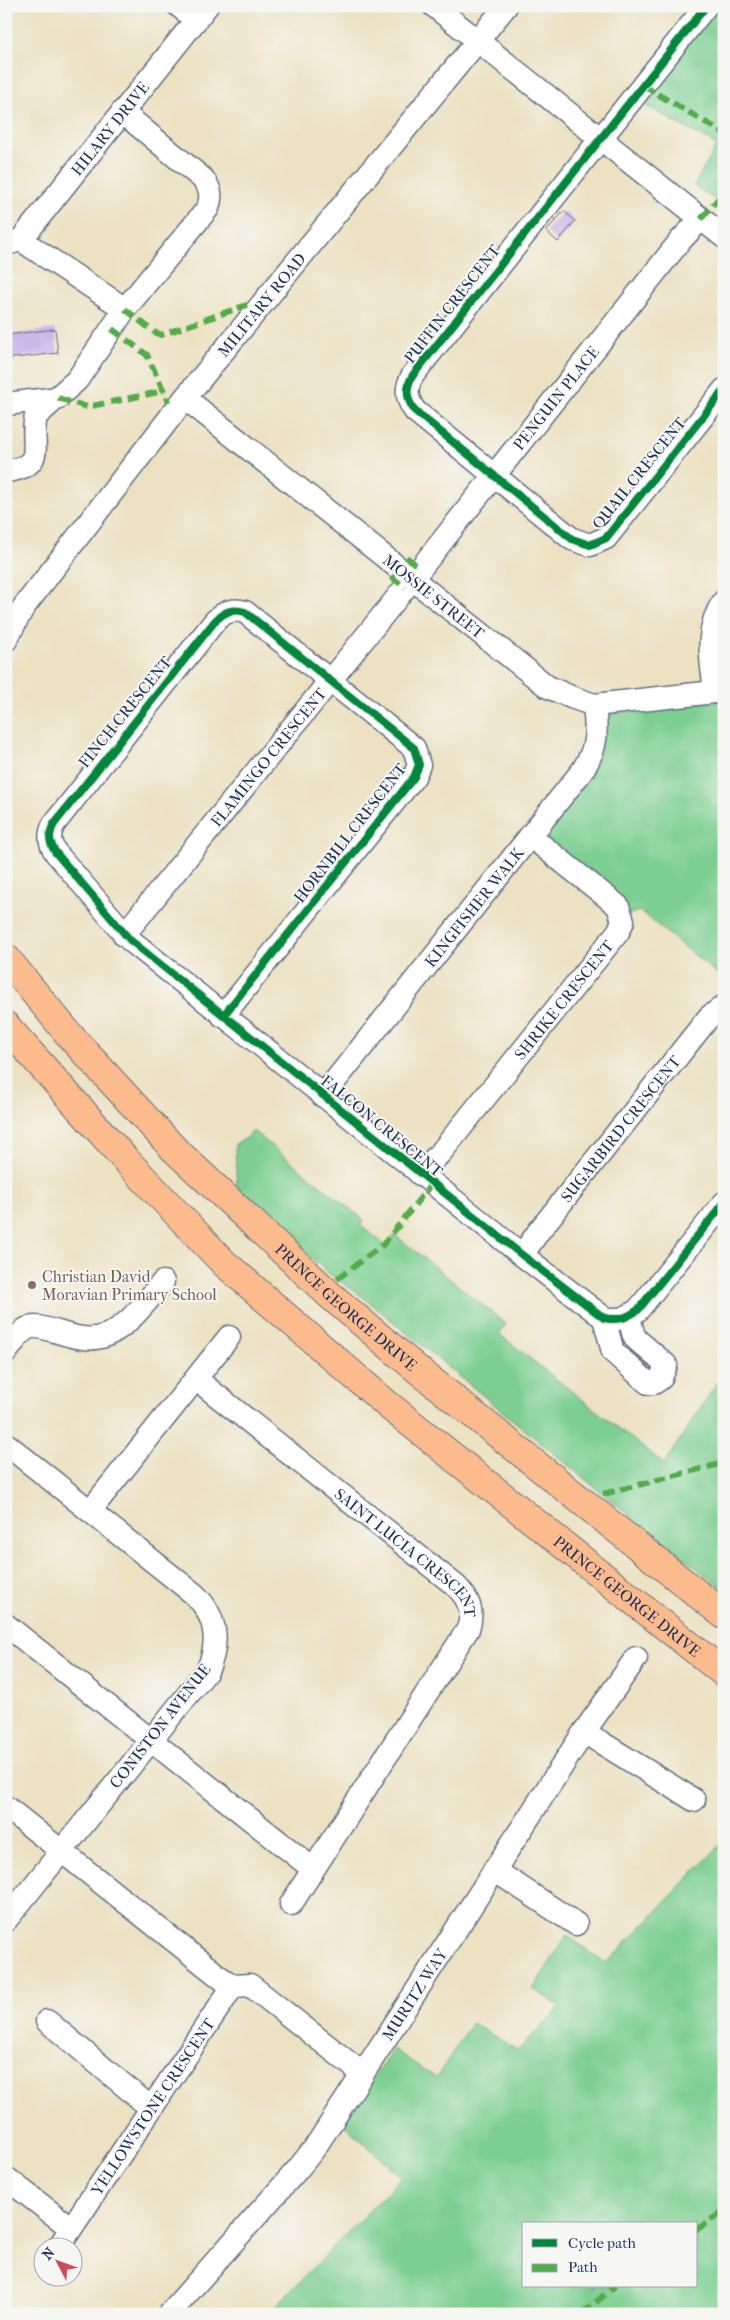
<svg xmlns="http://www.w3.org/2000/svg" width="730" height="2320" font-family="'IM FELL French Canon',serif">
<rect width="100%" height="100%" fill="#f6f6f2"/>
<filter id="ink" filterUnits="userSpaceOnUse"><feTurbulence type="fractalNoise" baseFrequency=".02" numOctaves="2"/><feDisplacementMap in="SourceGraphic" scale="10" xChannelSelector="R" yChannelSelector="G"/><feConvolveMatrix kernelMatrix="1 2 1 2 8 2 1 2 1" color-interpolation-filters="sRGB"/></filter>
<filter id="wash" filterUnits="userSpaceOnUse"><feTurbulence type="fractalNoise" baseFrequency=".0096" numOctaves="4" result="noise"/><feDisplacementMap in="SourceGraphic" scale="20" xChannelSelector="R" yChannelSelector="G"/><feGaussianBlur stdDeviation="1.12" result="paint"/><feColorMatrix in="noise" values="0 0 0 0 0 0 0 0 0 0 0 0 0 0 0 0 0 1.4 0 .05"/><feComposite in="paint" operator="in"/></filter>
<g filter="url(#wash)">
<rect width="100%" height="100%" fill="#ece1c1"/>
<!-- green -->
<path fill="#7dcf91" stroke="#4c7f78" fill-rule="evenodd" d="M 716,6 L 724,6 L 724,205 L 694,186 L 717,145 L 641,103 Z
M 724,700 L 724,979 L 640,911 L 627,915 L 547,840 L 547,829 L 605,720 L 612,713 Z
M 253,1131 L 364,1220 L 360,1225 L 384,1244 L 386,1246 L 395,1235 L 506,1324 L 499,1334 L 664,1464 L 724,1372 L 724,1590 L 603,1494 L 363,1297 L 328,1273 L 237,1192 L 235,1144 L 247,1138 Z
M 724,1841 L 724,2313 L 268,2314 L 402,2177 L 343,2124 L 393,2049 L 436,2078 L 472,2023 L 518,2050 L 561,2007 L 533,1989 L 567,1935 L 606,1964 ZM 524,2224 L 696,2224 L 696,2286 L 524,2286 Z"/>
<g id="blocks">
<!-- building -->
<path fill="#b9a7e6" d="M 564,211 L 575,221 L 558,242 L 546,231 Z
M 55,329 L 58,353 L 6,359 L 6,335 Z"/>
</g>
</g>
<g filter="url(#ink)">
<use href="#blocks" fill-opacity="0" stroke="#646d81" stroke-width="1"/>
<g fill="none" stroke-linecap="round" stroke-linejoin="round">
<!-- minor casing -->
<g stroke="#646d81" stroke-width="25">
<g id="minor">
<path d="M 179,6 L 196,20"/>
<path d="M 434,6 L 724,237"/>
<path d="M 706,6 L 413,375 C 405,388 406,399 415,411 L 572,539 L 590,545 L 606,538 L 724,390"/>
<path d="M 21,240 L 125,309"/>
<path id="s1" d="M 6,244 L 21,240 L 207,6"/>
<path id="s2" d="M 185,398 L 548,687 L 571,697 L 594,705 L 724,691"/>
<path d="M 6,404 L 58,398"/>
<path d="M 6,471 C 49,466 29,444 36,416 L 77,380 L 125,309 L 208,208 C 212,196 211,189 203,179 L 122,112"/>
<path id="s3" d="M 6,640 L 23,608 L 185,398 L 506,6"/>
<path d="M 715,691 C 711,659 704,629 724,601"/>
<path id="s4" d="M 124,935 L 405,588 L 680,241 L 701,219"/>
<path d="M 223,1016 L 414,777 L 419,765 L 414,748 L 245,612 C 232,608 224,612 215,621 L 54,824 C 48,835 49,843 56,853 L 130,940 L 522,1255 L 604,1318 C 619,1321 626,1318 638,1310 L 724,1203"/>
<path id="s5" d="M 323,1096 L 582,771 C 598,747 597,732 594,705"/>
<path id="s6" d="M 420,1174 L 442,1151 L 618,932 L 623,921 L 618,906 L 530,836"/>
<path id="s7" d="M 522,1255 L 539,1231 L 709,1017 L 724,1006"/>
<path d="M 604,1318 L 613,1352 L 648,1383 L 654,1383 L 661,1378 L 666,1365 L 636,1339 L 633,1333 L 629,1316"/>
<path d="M 6,1352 C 12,1345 18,1334 26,1329 C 42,1319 77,1348 107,1335 C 130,1325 147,1300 163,1282"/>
<path id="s8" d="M 196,1379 L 456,1586 C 469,1599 474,1611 468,1629 L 291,1904"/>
<path d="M 6,1444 L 194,1594 C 217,1616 220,1643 207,1671 L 6,1920"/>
<path d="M 90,1511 L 229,1337"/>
<path d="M 6,1625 L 313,1869"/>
<path d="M 584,1732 L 694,1800"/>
<path d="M 6,1807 L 221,1978 L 233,1986 L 250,1985 L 363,2074"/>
<path d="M 494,1870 L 576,1924"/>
<path d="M 47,2021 L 151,2108"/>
<path d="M 6,2178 L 71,2228"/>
<path id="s9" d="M 58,2248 L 233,1986"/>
<path id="s10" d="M 169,2314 L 297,2170 L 314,2149 L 584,1732 L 636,1658"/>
</g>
</g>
<!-- major casing -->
<g stroke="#646d81" stroke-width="30">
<g id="major">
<path id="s11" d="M 6,958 L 71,1037 L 173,1148 L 331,1296 L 418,1370 L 724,1615"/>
<path id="s12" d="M 6,1026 L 124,1158 L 224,1263 L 388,1405 L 724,1673"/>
</g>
</g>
<!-- minor -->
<use href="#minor" stroke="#fff" stroke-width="22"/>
<!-- major -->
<use href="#major" stroke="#fbbb8c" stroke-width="28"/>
<!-- quiet -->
<path stroke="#52ab49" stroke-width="6" stroke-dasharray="12 6" stroke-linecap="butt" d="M 642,85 L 724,133
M 701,219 L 724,192
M 125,309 L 154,332 L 161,335 L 247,305
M 112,329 L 147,355 L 169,402
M 58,398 L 87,407 L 164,391
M 406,557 L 420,568
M 391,576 L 405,588
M 337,1279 L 384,1244 L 432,1183
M 603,1494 L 724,1463
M 696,2230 L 724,2211
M 582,2314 L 615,2286"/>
<!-- cycleway casing -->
<g stroke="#f6f6f2" stroke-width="11">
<path id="cycleway" d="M 706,6 L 413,375 C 405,388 406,399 415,411 L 572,539 L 590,545 L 606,538 L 724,390
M 223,1016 L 414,777 L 419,765 L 414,748 L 245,612 C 232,608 224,612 215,621 L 54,824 C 48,835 49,843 56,853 L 130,940 L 522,1255 L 604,1318 C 619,1321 626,1318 638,1310 L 724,1203"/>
</g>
<!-- cycleway -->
<use href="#cycleway" stroke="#00873e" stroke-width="8"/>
</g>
</g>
<!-- markers -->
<circle fill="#8d6e63" stroke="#f6f6f2" stroke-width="2" cx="32" cy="1285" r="5"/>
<g text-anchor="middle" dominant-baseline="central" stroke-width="4" stroke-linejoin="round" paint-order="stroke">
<!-- street labels -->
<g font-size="16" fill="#1b2f5e" stroke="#f6f6f2">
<text stroke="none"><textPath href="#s1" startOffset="158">HILARY DRIVE</textPath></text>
<text transform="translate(452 304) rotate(-52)">PUFFIN CRESCENT</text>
<text stroke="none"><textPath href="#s3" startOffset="422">MILITARY ROAD</textPath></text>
<text stroke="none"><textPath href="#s4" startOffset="689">PENGUIN PLACE</textPath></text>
<text transform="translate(639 473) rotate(-51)">QUAIL CRESCENT</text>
<text stroke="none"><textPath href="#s2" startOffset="318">MOSSIE STREET</textPath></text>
<text transform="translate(125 712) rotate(-51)">FINCH CRESCENT</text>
<text stroke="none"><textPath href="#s4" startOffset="229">FLAMINGO CRESCENT</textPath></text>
<text transform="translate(350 833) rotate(-52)">HORNBILL CRESCENT</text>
<text stroke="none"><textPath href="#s5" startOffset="242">KINGFISHER WALK</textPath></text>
<text stroke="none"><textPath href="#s6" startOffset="226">SHRIKE CRESCENT</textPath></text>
<text transform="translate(382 1126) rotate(39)">FALCON CRESCENT</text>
<text stroke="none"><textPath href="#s7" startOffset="160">SUGARBIRD CRESCENT</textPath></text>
<text stroke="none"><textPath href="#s11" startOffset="488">PRINCE GEORGE DRIVE</textPath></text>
<text stroke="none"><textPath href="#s8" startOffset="274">SAINT LUCIA CRESCENT</textPath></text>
<text stroke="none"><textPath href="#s12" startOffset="845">PRINCE GEORGE DRIVE</textPath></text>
<text transform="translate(160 1726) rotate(-52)">CONISTON AVENUE</text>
<text stroke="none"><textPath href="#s10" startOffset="404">MURITZ WAY</textPath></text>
<text stroke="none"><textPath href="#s9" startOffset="170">YELLOWSTONE CRESCENT</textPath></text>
</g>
<!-- education labels -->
<g font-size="16" fill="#785e54" stroke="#f6f6f2" text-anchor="start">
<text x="42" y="1276">Christian David<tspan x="42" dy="18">Moravian Primary School</tspan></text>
</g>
</g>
<!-- margin -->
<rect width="730" height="2320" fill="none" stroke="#f6f6f2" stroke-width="25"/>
<!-- legend -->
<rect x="522" y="2222" width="175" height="65" fill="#f6f6f2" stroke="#9ea6b7"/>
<rect x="532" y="2239" width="25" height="8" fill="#00873e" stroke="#9ea6b7"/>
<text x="568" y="2248" font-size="15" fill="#1b2f5e">Cycle path</text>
<rect x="532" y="2264" width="25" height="8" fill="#52ab49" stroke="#9ea6b7"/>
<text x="568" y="2272" font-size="15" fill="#1b2f5e">Path</text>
<!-- north arrow -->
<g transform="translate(58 2262) rotate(311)"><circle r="24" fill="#f6f6f2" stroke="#9ea6b7"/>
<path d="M0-4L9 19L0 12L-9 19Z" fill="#d1495b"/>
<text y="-8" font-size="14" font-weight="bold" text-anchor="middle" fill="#1b2f5e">N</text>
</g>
</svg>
